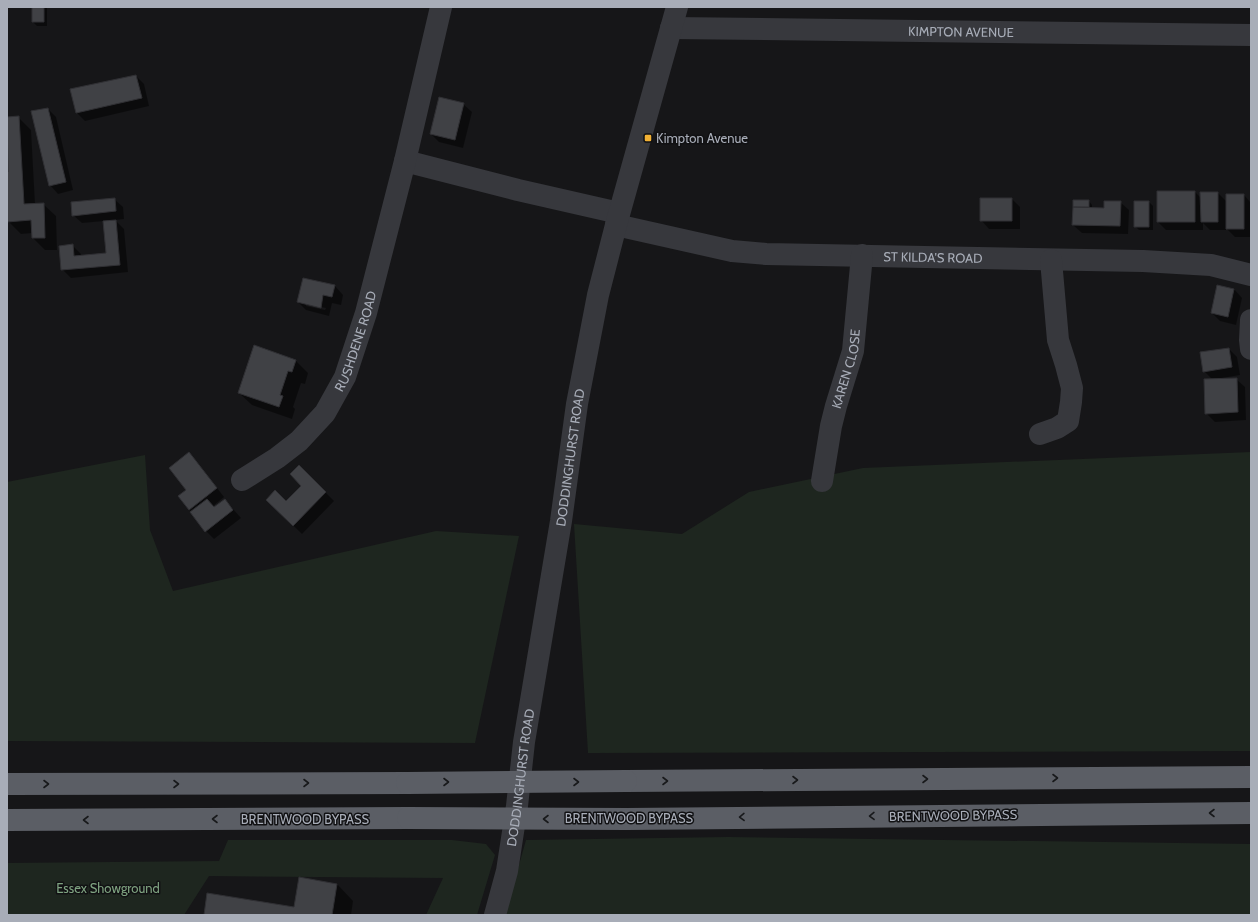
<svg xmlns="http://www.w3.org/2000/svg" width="1258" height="922" font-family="Cabin,sans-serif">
<rect width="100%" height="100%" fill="#161618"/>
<!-- green -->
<path fill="#1e261f" d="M 1251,452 L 1251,751 L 588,753 L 574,524 L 682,534 L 749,492 L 863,468 Z
M 145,455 L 150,530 L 173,591 L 436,531 L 519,536 L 475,743 L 7,741 L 7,482 Z
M 728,837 L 1251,844 L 1251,915 L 505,915 L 526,840 Z
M 228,840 L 452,840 L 486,844 L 495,855 L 477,915 L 426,915 L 443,878 L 209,876 L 184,915 L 7,915 L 7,863 L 219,861 Z"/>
<!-- shadow -->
<path fill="#0007" fill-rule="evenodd" d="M 33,7 L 47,7 L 47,26 L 37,26 L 33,22 Z
M 136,76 L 144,84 L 149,106 L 85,121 L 77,113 Z
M 463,104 L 472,112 L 463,148 L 439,142 L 431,134 Z
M 48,109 L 56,117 L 73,190 L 58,194 L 50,185 Z
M 7,118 L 19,118 L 31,130 L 35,204 L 43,204 L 56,216 L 57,250 L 45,250 L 33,238 L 32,233 L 21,234 L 8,221 L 7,173 L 9,173 Z
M 1195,192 L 1202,199 L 1218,193 L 1227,202 L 1244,195 L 1251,203 L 1251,237 L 1235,237 L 1226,228 L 1226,230 L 1210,230 L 1203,223 L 1203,230 L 1166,230 L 1158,222 Z
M 114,199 L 123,207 L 124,219 L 115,220 L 124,229 L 128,272 L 71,278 L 62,269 L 72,245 L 81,254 L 81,256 L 107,254 L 104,221 L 82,223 L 73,215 Z
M 1012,199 L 1020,207 L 1020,229 L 989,229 L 981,220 Z
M 1074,201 L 1089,201 L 1092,205 L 1092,208 L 1105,209 L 1120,202 L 1129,210 L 1128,234 L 1082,233 L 1073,225 Z
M 1149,202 L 1153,206 L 1153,230 L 1139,230 L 1135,226 Z
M 304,279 L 335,286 L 343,295 L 341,305 L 332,303 L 329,316 L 306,310 L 298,302 ZM 306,304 L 326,308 L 325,310 L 306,306 Z
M 1234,289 L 1242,298 L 1236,325 L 1220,321 L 1212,313 Z
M 1229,349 L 1237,357 L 1240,375 L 1222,378 L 1222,379 L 1236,379 L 1245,387 L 1246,420 L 1215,422 L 1206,413 L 1213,380 L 1204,371 Z
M 296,361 L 308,373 L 305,384 L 301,383 L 293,407 L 295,409 L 292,419 L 252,405 L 239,393 Z
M 189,454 L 197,462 L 224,497 L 213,506 L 215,508 L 225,500 L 241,518 L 214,539 L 206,531 L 189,509 L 187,490 Z
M 299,466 L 334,501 L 302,534 L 267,500 L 286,502 L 302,486 Z
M 337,884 L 353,901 L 351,915 L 205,915 L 295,909 Z"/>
<!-- building -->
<path fill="#404145" stroke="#303034" d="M 32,7 L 44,7 L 44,22 L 32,22 Z
M 136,75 L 142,98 L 76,113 L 70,89 Z
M 439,97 L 464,103 L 455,140 L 430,134 Z
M 48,108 L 66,182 L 49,186 L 31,111 Z
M 19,116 L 24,204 L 44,203 L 45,238 L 32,238 L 31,220 L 7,222 L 7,172 L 8,172 L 7,117 Z
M 1157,191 L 1195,191 L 1195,222 L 1157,222 Z
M 1200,192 L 1218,192 L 1218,222 L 1201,222 Z
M 1226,194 L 1244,194 L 1244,229 L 1226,229 Z
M 115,198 L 116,211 L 72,216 L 71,202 Z
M 980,198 L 1012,198 L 1012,221 L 980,221 Z
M 1073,200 L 1089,200 L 1089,207 L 1073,207 Z
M 1104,201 L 1121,201 L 1120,226 L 1072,225 L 1073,207 L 1104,208 Z
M 1134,201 L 1149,201 L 1149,227 L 1134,227 Z
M 116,220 L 120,265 L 61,270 L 59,246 L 73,244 L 74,256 L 106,253 L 103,221 Z
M 303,278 L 335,285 L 332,297 L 323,295 L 321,308 L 297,302 Z
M 1217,285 L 1234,289 L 1228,317 L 1211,313 Z
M 254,345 L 296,360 L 292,372 L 288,371 L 280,395 L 283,396 L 279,407 L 238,393 Z
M 1229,348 L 1232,367 L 1203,372 L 1200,352 Z
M 1237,378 L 1238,412 L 1205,414 L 1204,379 Z
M 189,452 L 217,488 L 189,510 L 178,496 L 186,490 L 169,468 Z
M 299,465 L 326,492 L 293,526 L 266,500 L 275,490 L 286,501 L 301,486 L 290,474 Z
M 207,499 L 214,507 L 225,499 L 233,510 L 205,532 L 190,512 Z
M 299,877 L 337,884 L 332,915 L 204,915 L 207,893 L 294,907 Z"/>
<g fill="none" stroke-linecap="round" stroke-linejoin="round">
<!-- minor -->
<g stroke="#37383d" stroke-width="22">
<path id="s1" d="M 671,28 L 1251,35"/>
<path d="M 405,161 L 518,190 L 619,213"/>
<path id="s2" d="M 616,225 L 732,251 L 766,254 L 1143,261 L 1211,265 L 1251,275"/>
<path d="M 1251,320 L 1250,340 L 1251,349"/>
<path d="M 1040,434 L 1057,428 L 1068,421 L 1071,402 L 1072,388 L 1066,365 L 1058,340 L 1051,260"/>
<path id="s3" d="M 242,480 L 277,458 L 299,441 L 325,413 L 345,377 L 366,313 L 405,161 L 441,7"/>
<path id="s4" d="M 822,481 L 831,426 L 836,406 L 853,351 L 862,255"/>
</g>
<!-- tertiary -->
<path stroke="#37383d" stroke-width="22" id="s5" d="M 495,915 L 507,871 L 517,806 L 524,742 L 561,521 L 577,404 L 598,295 L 616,225 L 677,7"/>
<!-- trunk -->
<path stroke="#5b5e65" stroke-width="22" d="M 626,781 L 1251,777
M 7,784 L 407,783
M 627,819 L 1251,813
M 7,820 L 408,818"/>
<!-- trunk-bridge -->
<path stroke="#5b5e65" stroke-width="22" d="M 407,783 L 626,781
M 408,818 L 627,819"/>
</g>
<!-- one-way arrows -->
<defs><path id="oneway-chevron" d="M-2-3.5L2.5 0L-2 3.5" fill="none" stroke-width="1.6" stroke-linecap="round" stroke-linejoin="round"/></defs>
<g stroke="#18191b">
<use href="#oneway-chevron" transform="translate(1055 778)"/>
<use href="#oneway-chevron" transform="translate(925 779)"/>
<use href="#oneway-chevron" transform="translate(795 780)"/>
<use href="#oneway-chevron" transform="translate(665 781)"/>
<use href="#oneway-chevron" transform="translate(446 782)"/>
<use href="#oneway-chevron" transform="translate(576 782)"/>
<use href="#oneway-chevron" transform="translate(306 783)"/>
<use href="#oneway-chevron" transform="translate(46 784)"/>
<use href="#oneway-chevron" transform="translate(176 784)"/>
<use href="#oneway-chevron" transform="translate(1212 813) rotate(180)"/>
<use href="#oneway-chevron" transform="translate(872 816) rotate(179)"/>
<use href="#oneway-chevron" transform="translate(742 817) rotate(179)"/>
<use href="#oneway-chevron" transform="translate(215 819) rotate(180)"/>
<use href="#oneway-chevron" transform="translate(546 819) rotate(-180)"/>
<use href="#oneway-chevron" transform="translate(86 820) rotate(180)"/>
</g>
<!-- markers -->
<rect fill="#f2b134" stroke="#111113" stroke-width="1.5" x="644" y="134" width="8" height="8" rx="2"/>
<g text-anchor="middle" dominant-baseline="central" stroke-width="3" stroke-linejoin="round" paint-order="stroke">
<!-- street labels -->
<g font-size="13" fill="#a8adb8" stroke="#111113">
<text stroke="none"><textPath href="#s1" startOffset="290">KIMPTON AVENUE</textPath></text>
<text stroke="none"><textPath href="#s2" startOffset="320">ST KILDA'S ROAD</textPath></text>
<text stroke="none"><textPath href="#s3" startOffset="186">RUSHDENE ROAD</textPath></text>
<text stroke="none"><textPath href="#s4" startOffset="115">KAREN CLOSE</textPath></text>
<text stroke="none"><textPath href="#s5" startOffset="464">DODDINGHURST ROAD</textPath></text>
<text stroke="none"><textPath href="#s5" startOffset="140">DODDINGHURST ROAD</textPath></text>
<text transform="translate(953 815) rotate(-1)">BRENTWOOD BYPASS</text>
<text x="629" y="818">BRENTWOOD BYPASS</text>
<text x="305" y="819">BRENTWOOD BYPASS</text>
</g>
<!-- poi labels -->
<g font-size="13" fill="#a8adb8" stroke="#111113" text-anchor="start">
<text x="656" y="138">Kimpton Avenue</text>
</g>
<!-- park labels -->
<g font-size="13" fill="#7fa381" stroke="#111113">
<text x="108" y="888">Essex Showground</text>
</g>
</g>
<!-- border -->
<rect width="1258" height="922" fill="none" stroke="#a8adb8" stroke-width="16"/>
</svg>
